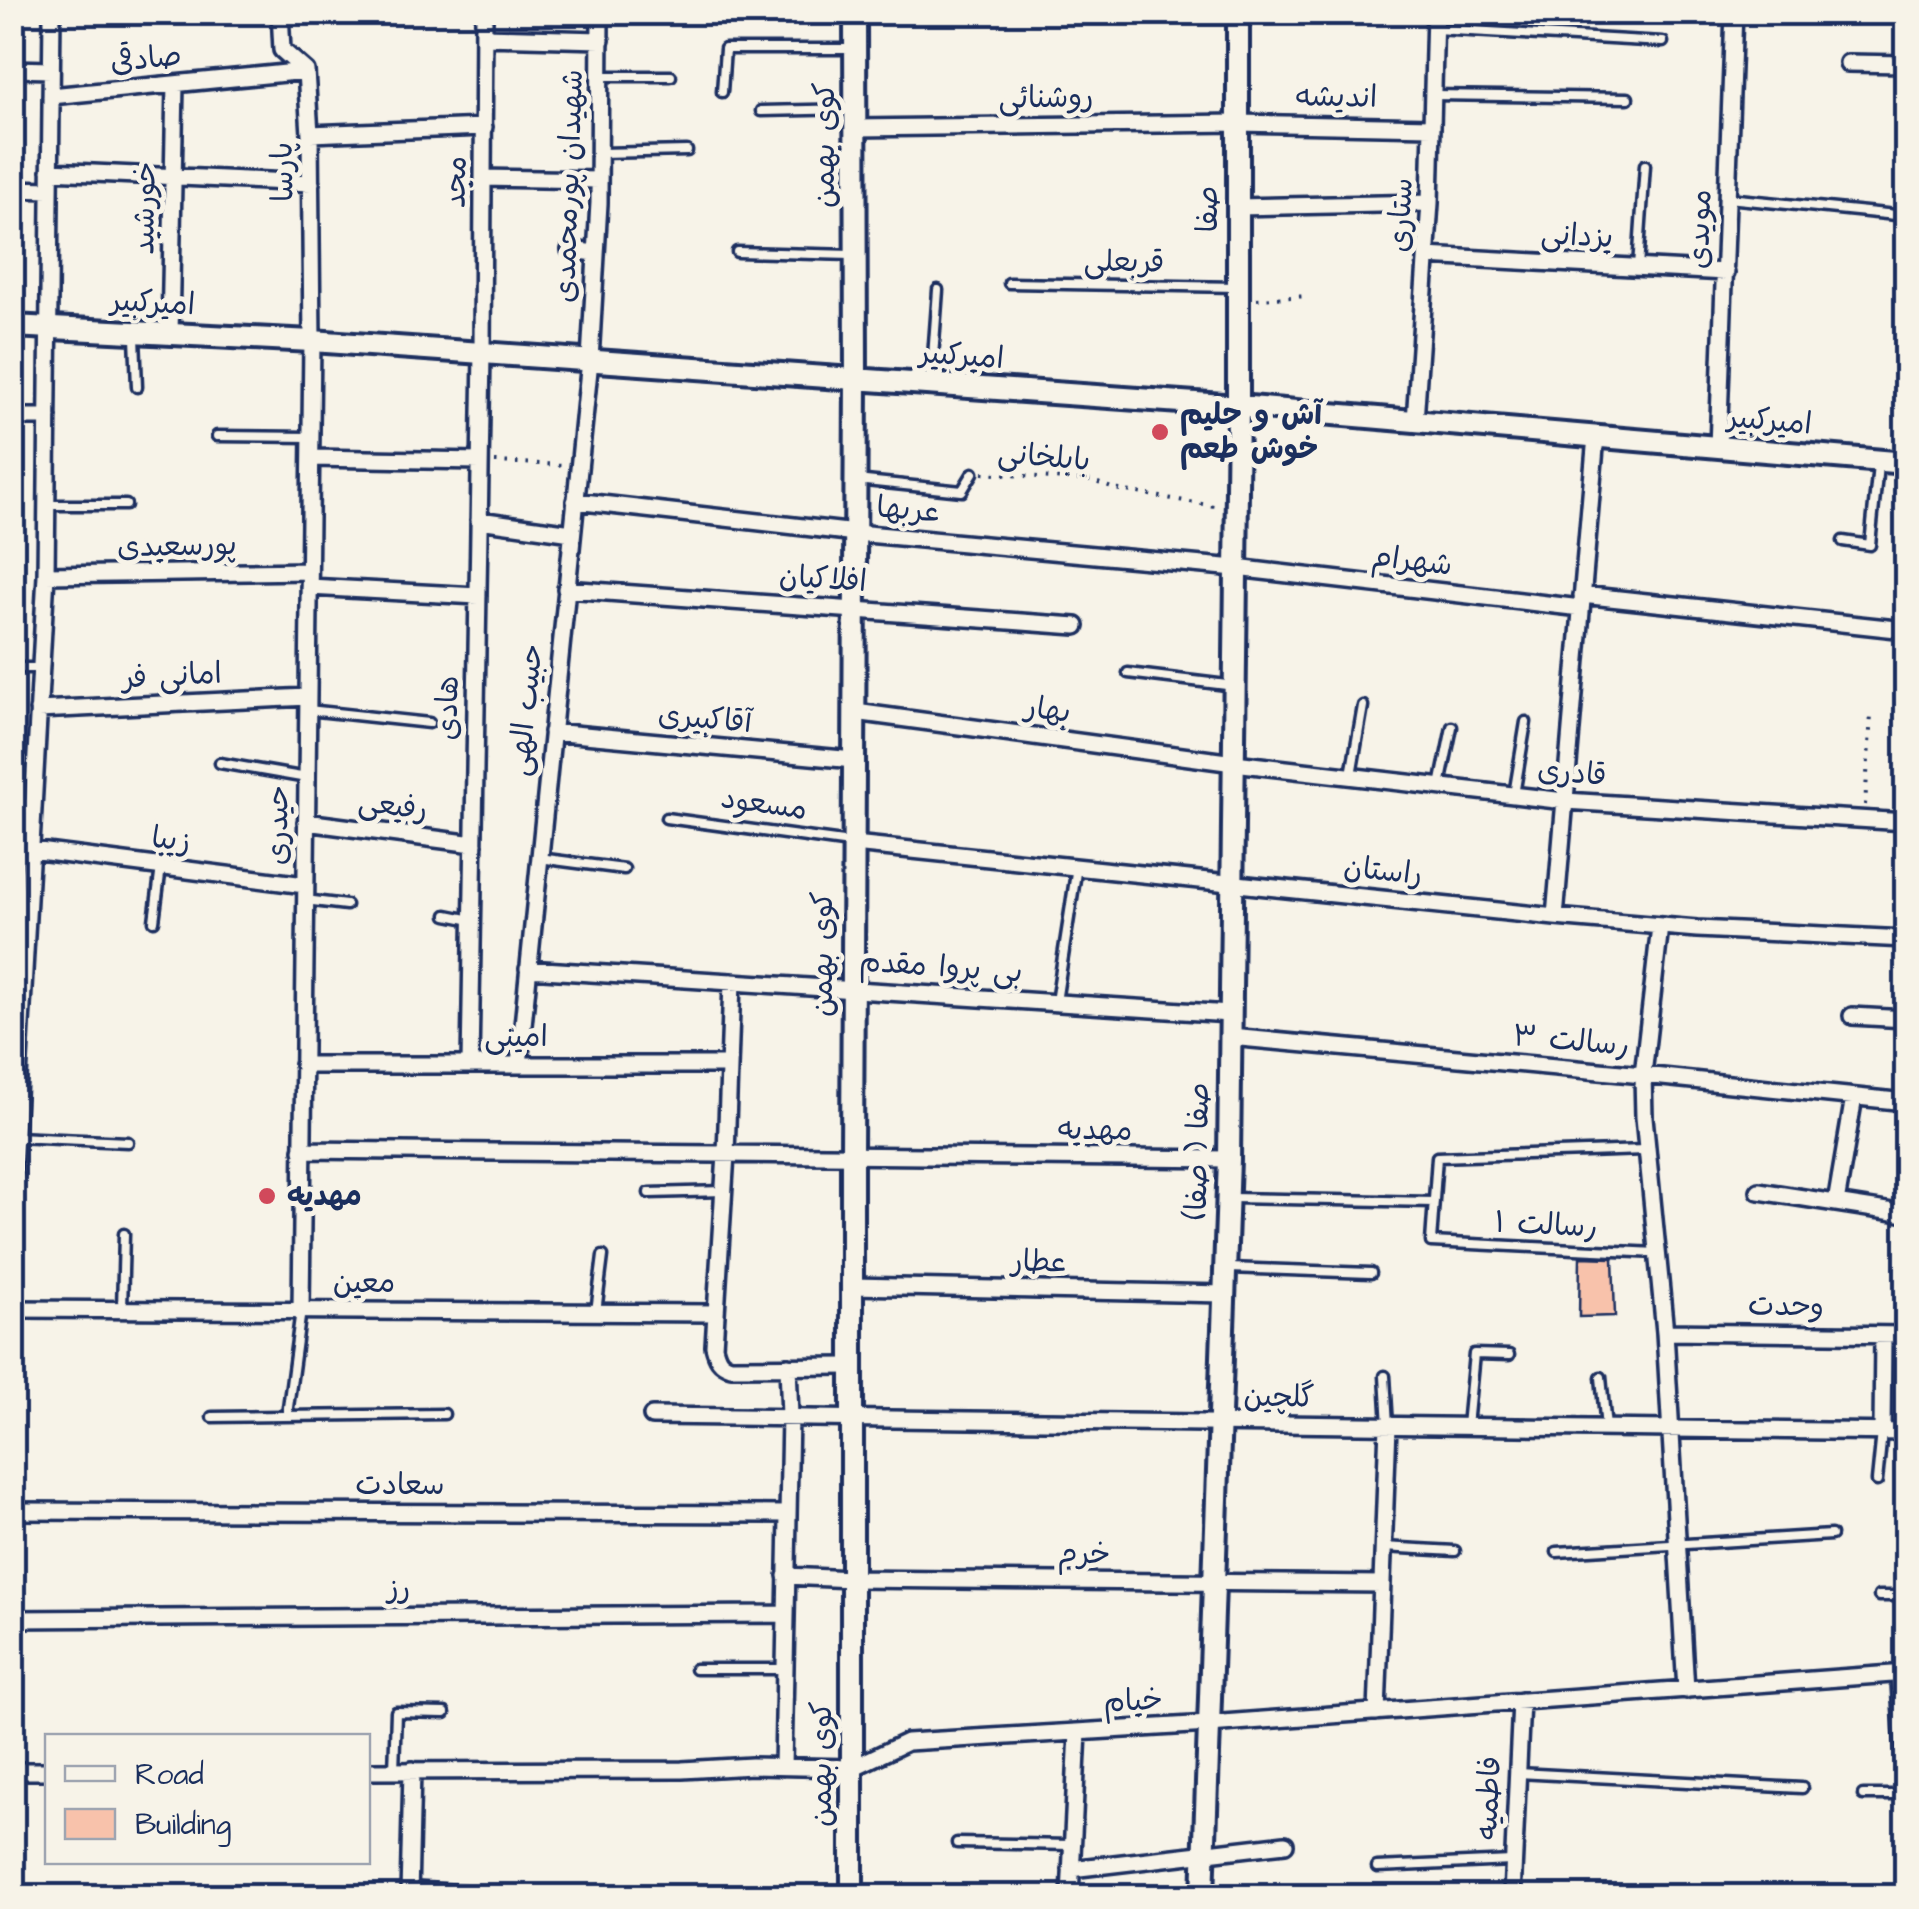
<svg xmlns="http://www.w3.org/2000/svg" width="1919" height="1909" font-family="'Architects Daughter','Playpen Sans Arabic',sans-serif">
<rect width="100%" height="100%" fill="#f7f3e8"/>
<filter id="ink" filterUnits="userSpaceOnUse"><feTurbulence type="fractalNoise" baseFrequency=".01" numOctaves="2"/><feDisplacementMap in="SourceGraphic" scale="20" xChannelSelector="R" yChannelSelector="G"/><feConvolveMatrix kernelMatrix="1 2 1 2 8 2 1 2 1" color-interpolation-filters="sRGB"/></filter>
<g filter="url(#ink)">
<!-- building -->
<path fill="#f8c2ab" stroke="#1b2f5e" stroke-width="2.5" d="M 1580,1257 L 1613,1258 L 1615,1316 L 1579,1317 Z"/>
<g fill="none" stroke-linecap="round" stroke-linejoin="round">
<!-- service casing -->
<g stroke="#1b2f5e" stroke-width="15">
<path id="service" d="M 1435,29 L 1663,42
M 600,76 L 671,76
M 722,92 L 725,49 L 852,49
M 1433,95 L 1628,98
M 761,111 L 855,109
M 600,153 L 687,151
M 1728,198 L 1906,216
M 737,252 L 851,255
M 1638,267 L 1645,165
M 1009,283 L 1238,287
M 135,337 L 137,387
M 931,384 L 938,290
M 217,436 L 311,437
M 856,480 L 962,491 L 973,473
M 47,505 L 126,505
M 1843,541 L 1870,545 L 1878,465
M 12,668 L 41,668
M 1128,673 L 1235,686
M 308,710 L 429,723
M 220,763 L 307,778
M 1351,775 L 1363,706
M 1440,786 L 1452,727
M 1514,795 L 1526,722
M 666,818 L 850,843
M 539,858 L 624,869
M 305,900 L 346,905
M 447,915 L 472,920
M 154,921 L 161,867
M 1056,1002 L 1077,866
M 15,1137 L 128,1142
M 1645,1150 L 1437,1157 L 1431,1242 L 1657,1253
M 649,1193 L 724,1191
M 1232,1198 L 1434,1202
M 1229,1268 L 1371,1273
M 122,1309 L 124,1234
M 596,1312 L 603,1256
M 1385,1376 L 1388,1426
M 1601,1377 L 1606,1428
M 287,1415 L 301,1310
M 212,1417 L 444,1414
M 1467,1426 L 1474,1354 L 1509,1355
M 1877,1481 L 1882,1432
M 1383,1547 L 1455,1551
M 1557,1552 L 1831,1535
M 1879,1596 L 1906,1596
M 695,1669 L 784,1669
M 394,1771 L 396,1712 L 445,1713
M 1518,1773 L 1802,1788
M 1863,1795 L 1903,1795 L 1896,1674
M 957,1843 L 1072,1845
M 1377,1867 L 1512,1861
M 409,1887 L 525,1894"/>
</g>
<!-- minor casing -->
<g stroke="#1b2f5e" stroke-width="22">
<path id="minor" d="M 280,12 L 282,50 L 306,71 L 310,134 L 312,341 L 301,1310
M 484,37 L 601,40
M 1848,63 L 1906,64
M 12,69 L 51,70
M 51,96 L 306,71
M 856,128 L 1238,123 L 1432,127
M 310,134 L 484,127
M 50,171 L 311,183
M 483,178 L 599,180
M 12,189 L 50,190
M 1238,207 L 1430,203
M 570,250 L 596,253
M 1426,256 L 1726,272
M 170,334 L 175,84
M 12,417 L 48,417
M 1415,421 L 1430,203 L 1435,12
M 1718,447 L 1734,12
M 311,458 L 480,461
M 575,501 L 856,533 L 1236,568 L 1581,608
M 479,520 L 572,533
M 46,575 L 309,571
M 309,587 L 478,596
M 566,589 L 1076,626
M 1582,595 L 1906,630
M 38,710 L 308,697
M 855,712 L 1234,763 L 1565,801 L 1906,822
M 552,732 L 854,760
M 12,806 L 33,808
M 306,822 L 474,844
M 854,844 L 1555,917 L 1697,929 L 1906,939
M 31,850 L 305,885
M 1555,917 L 1596,436
M 1660,926 L 1643,1075 L 1644,1117 L 1665,1332 L 1686,1690
M 528,969 L 1230,1014
M 732,982 L 726,1154 L 714,1346 C 717,1358 720,1364 731,1367 L 852,1366
M 1852,1016 L 1906,1019
M 1230,1037 L 1643,1075 L 1906,1102
M 303,1065 L 729,1065
M 470,1065 L 482,353 L 484,12
M 519,1065 L 590,360 L 599,203 L 600,12
M 302,1150 L 1229,1159
M 12,1187 L 46,575 L 52,12
M 1759,1191 L 1906,1214
M 1836,1203 L 1854,1097
M 852,1286 L 1224,1294
M 12,1309 L 716,1313
M 1665,1332 L 1906,1335
M 652,1416 L 1906,1432
M 1882,1432 L 1883,1335
M 12,1511 L 787,1514
M 786,1576 L 852,1579 L 1382,1584
M 12,1619 L 785,1614
M 1377,1712 L 1388,1426
M 783,1767 L 790,1416 L 788,1366
M 12,1771 L 48,1771
M 368,1771 L 682,1770 L 752,1766 L 852,1768 L 907,1742 L 1209,1724 L 1906,1673
M 1071,1869 L 1285,1844
M 409,1896 L 412,1770
M 1070,1896 L 1078,1732
M 1512,1896 L 1521,1701"/>
</g>
<!-- tertiary casing -->
<g stroke="#1b2f5e" stroke-width="28">
<path id="tertiary" d="M 12,326 L 312,341 L 1238,406 L 1906,463
M 852,1896 L 852,1155 L 856,379 L 855,12
M 1203,1896 L 1229,1159 L 1238,406 L 1238,12"/>
</g>
<!-- path -->
<path stroke="#1b2f5e" stroke-width="4" stroke-dasharray="2.5 8" stroke-linecap="butt" d="M 1257,299 L 1308,296
M 495,462 L 565,465
M 983,473 L 1093,481 L 1114,489 L 1220,507
M 1865,805 L 1871,715"/>
<!-- service -->
<use href="#service" stroke="#f7f3e8" stroke-width="8"/>
<!-- minor -->
<use href="#minor" stroke="#f7f3e8" stroke-width="15"/>
<!-- tertiary -->
<use href="#tertiary" stroke="#f7f3e8" stroke-width="20"/>
</g>
</g>
<!-- markers -->
<g fill="#d1495b" stroke="#f7f3e8" stroke-width="4">
<circle cx="1160" cy="432" r="10"/>
<circle cx="267" cy="1196" r="10"/>
</g>
<g text-anchor="middle" dominant-baseline="central" stroke-width="10" stroke-linejoin="round" paint-order="stroke">
<!-- street labels -->
<g font-size="30" fill="#1b2f5e" stroke="#f7f3e8">
<text transform="translate(146 59) rotate(-6)">صادقی</text>
<text transform="translate(1336 97) rotate(1)">اندیشه</text>
<text transform="translate(1046 98) rotate(-1)">روشنائی</text>
<text transform="translate(825 145) rotate(-90)">کوی بهمن</text>
<text transform="translate(283 172) rotate(-91)">پارسا</text>
<text transform="translate(456 182) rotate(-89)">مجد</text>
<text transform="translate(569 186) rotate(-88)">شهیدان پورمحمدی</text>
<text transform="translate(145 208) rotate(-89)">خورشید</text>
<text transform="translate(1208 209) rotate(-90)">صفا</text>
<text transform="translate(1401 215) rotate(-87)">ستاری</text>
<text transform="translate(1700 229) rotate(-88)">مویدی</text>
<text transform="translate(1577 236) rotate(3)">یزدانی</text>
<text transform="translate(1124 262) rotate(1)">قربعلی</text>
<text transform="translate(153 303) rotate(3)">امیرکبیر</text>
<text transform="translate(962 356) rotate(4)">امیرکبیر</text>
<text transform="translate(1770 421) rotate(5)">امیرکبیر</text>
<text transform="translate(1044 457) rotate(5)">بابلخانی</text>
<text transform="translate(908 510) rotate(5)">عربها</text>
<text transform="translate(177 546) rotate(-1)">پورسعیدی</text>
<text transform="translate(1412 561) rotate(7)">شهرام</text>
<text transform="translate(823 579) rotate(4)">افلاکیان</text>
<text transform="translate(172 676) rotate(-3)">امانی فر</text>
<text transform="translate(448 708) rotate(-89)">هادی</text>
<text transform="translate(526 710) rotate(-84)">حبیب الهی</text>
<text transform="translate(1048 710) rotate(8)">بهار</text>
<text transform="translate(705 719) rotate(5)">آقاکبیری</text>
<text transform="translate(1572 773) rotate(5)">قادری</text>
<text transform="translate(764 804) rotate(8)">مسعود</text>
<text transform="translate(393 806) rotate(7)">رفیعی</text>
<text transform="translate(278 825) rotate(-89)">حیدری</text>
<text transform="translate(171 840) rotate(7)">زیبا</text>
<text transform="translate(1383 871) rotate(6)">راستان</text>
<text transform="translate(823 954) rotate(-90)">کوی بهمن</text>
<text transform="translate(941 967) rotate(4)">بی پروا مقدم</text>
<text x="516" y="1037">امینی</text>
<text transform="translate(1571 1041) rotate(5)">رسالت ۳</text>
<text transform="translate(1095 1130) rotate(1)">مهدیه</text>
<text transform="translate(1198 1151) rotate(-89)">صفا ( صفا)</text>
<text transform="translate(1546 1225) rotate(3)">رسالت ۱</text>
<text transform="translate(1039 1262) rotate(1)">عطار</text>
<text x="364" y="1283">معین</text>
<text transform="translate(1786 1306) rotate(1)">وحدت</text>
<text transform="translate(1279 1397) rotate(1)">گلچین</text>
<text x="400" y="1485">سعادت</text>
<text transform="translate(1084 1554) rotate(1)">خرم</text>
<text x="399" y="1589">رز</text>
<text transform="translate(1133 1701) rotate(-3)">خیام</text>
<text transform="translate(822 1764) rotate(-90)">کوی بهمن</text>
<text transform="translate(1489 1798) rotate(-87)">فاطمیه</text>
</g>
<!-- poi labels -->
<g font-size="30" font-weight="bold" fill="#1b2f5e" stroke="#f7f3e8" text-anchor="start">
<text x="1180" y="415">آش و حلیم<tspan x="1180" dy="34">خوش طعم</tspan></text>
<text x="287" y="1196">مهدیه</text>
</g>
</g>
<!-- margin -->
<rect width="1919" height="1909" fill="none" stroke="#f7f3e8" stroke-width="50"/>
<rect x="25" y="25" width="1869" height="1859" fill="none" stroke="#1b2f5e" stroke-width="4" filter="url(#ink)"/>
<!-- legend -->
<rect x="45" y="1734" width="325" height="130" fill="#f7f3e8" stroke="#9fa5b1" stroke-width="2.5"/>
<rect x="65" y="1766" width="50" height="15" fill="#f7f3e8" stroke="#9fa5b1" stroke-width="2.5"/>
<text x="135" y="1784" font-size="30" fill="#1b2f5e">Road</text>
<rect x="65" y="1809" width="50" height="30" fill="#f8c2ab" stroke="#9fa5b1" stroke-width="2.5"/>
<text x="135" y="1834" font-size="30" fill="#1b2f5e">Building</text>
</svg>
